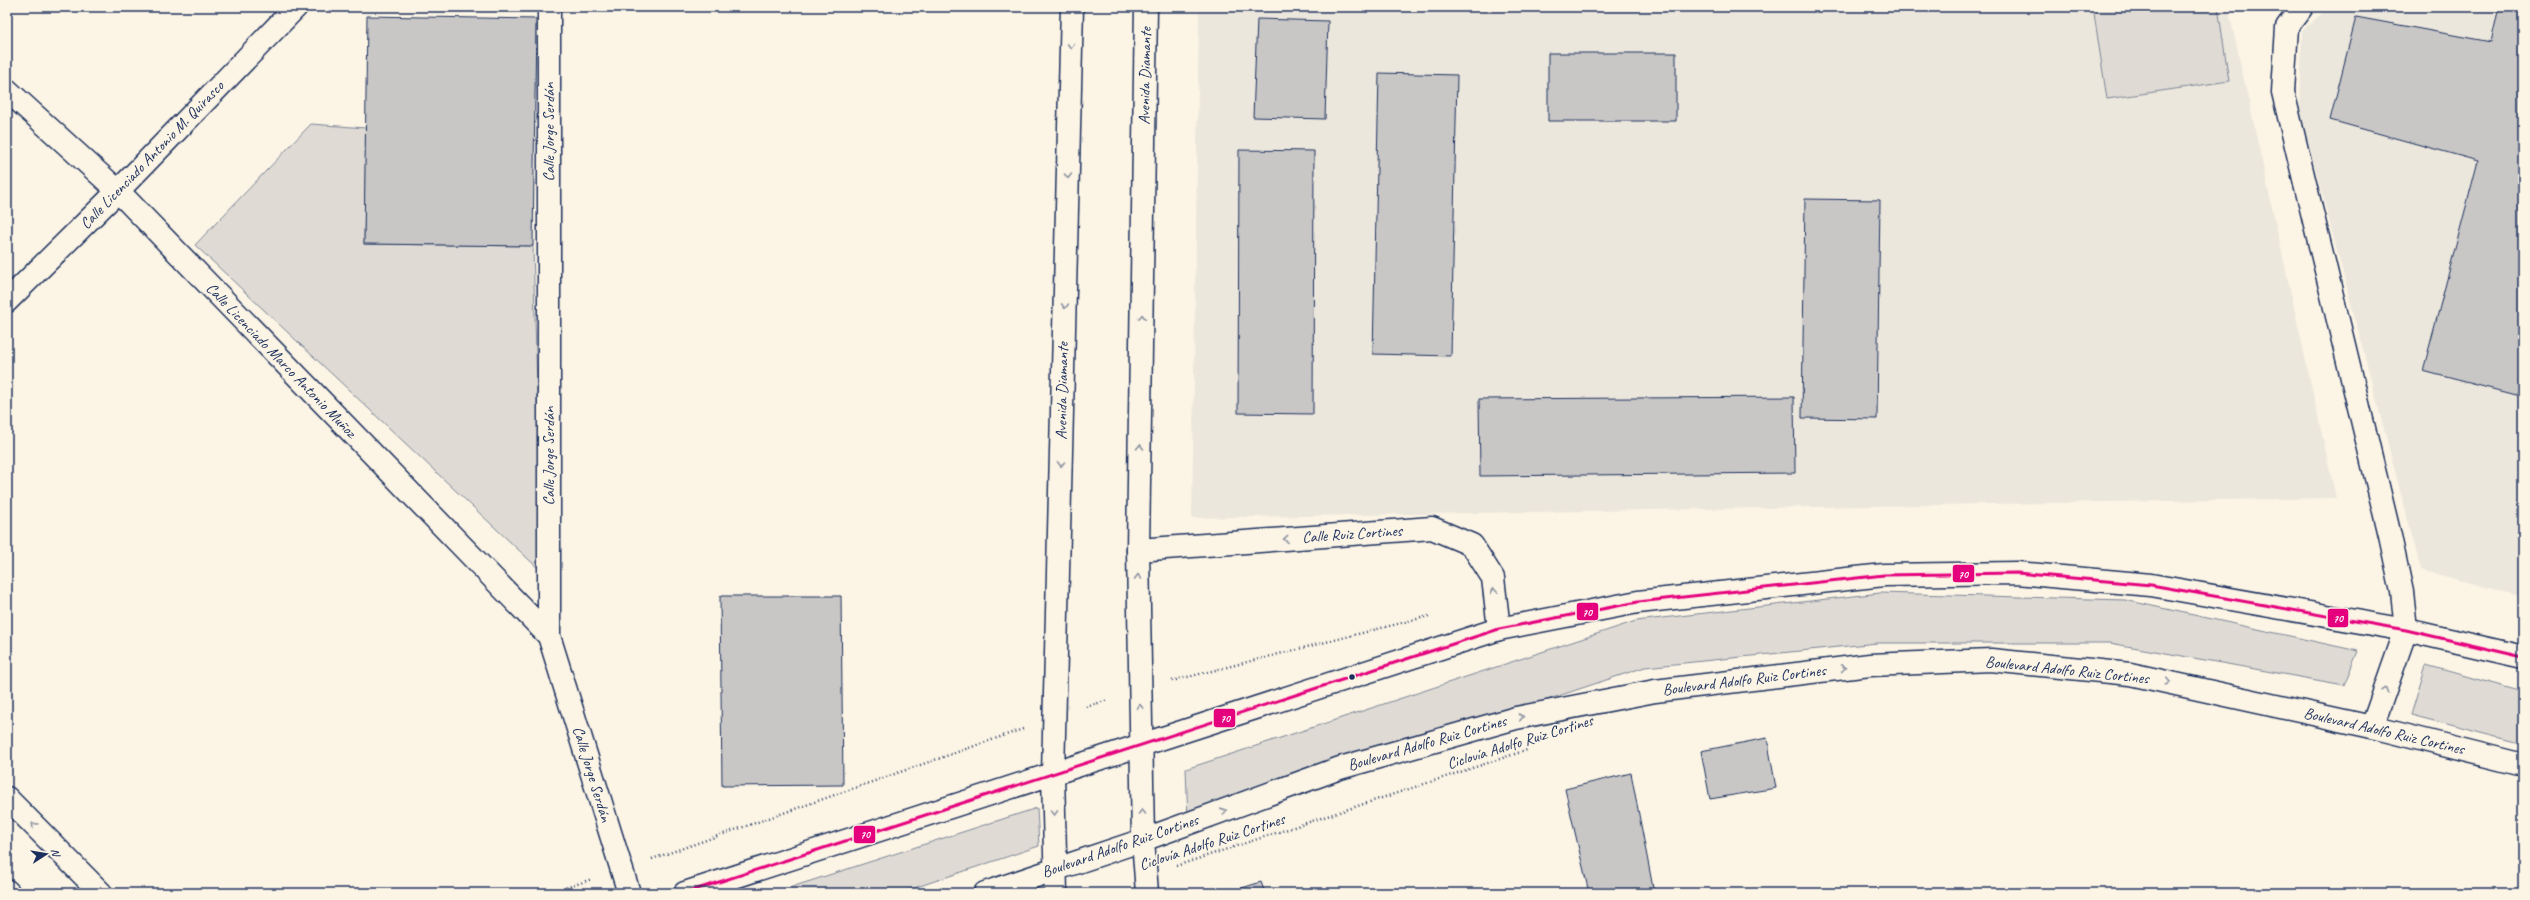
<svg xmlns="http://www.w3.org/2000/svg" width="2530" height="900" font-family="Caveat,sans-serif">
<rect width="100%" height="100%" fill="#fcf5e5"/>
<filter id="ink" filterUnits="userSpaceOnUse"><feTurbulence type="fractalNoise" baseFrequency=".025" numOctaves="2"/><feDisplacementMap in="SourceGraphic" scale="8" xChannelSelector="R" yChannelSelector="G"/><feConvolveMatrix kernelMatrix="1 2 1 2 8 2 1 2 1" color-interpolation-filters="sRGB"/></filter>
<g filter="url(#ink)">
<!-- built -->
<path fill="#ece7dc" d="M 1199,7 L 2228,7 L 2336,498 L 1192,518 Z
M 2329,7 L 2523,7 L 2523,597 L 2421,570 L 2300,110 L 2302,31 Z"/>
<!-- green -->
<path fill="#dfdbd4" stroke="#7d8599" d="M 2093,7 L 2218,7 L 2229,81 L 2107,99 Z
M 311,124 L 366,128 L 364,244 L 533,246 L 542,572 L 195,245 Z
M 1880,593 L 2125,600 L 2358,651 L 2344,685 L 2110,643 L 1877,643 L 1645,667 L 1188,820 L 1186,769 L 1636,621 Z
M 2426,665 L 2523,692 L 2523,744 L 2411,715 Z
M 1037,808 L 1039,846 L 899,893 L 773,893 Z"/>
<!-- building -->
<path fill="#c8c7c6" stroke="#1b2f5e" d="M 2499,7 L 2523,13 L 2523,397 L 2423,371 L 2478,161 L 2330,120 L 2356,17 L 2491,42 Z
M 367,16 L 536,19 L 533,246 L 364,244 Z
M 1257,19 L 1328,21 L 1325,119 L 1253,117 Z
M 1548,53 L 1676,53 L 1676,121 L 1548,121 Z
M 1379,73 L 1457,75 L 1451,356 L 1373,354 Z
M 1239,150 L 1314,151 L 1313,414 L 1238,413 Z
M 1805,199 L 1880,200 L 1877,419 L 1802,418 Z
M 1794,397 L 1795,473 L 1480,476 L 1479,399 Z
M 720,596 L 841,596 L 843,785 L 722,786 Z
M 1767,738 L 1776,788 L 1710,799 L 1701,751 Z
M 1631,773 L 1654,893 L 1589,893 L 1565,789 Z
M 1261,882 L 1265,893 L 1226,893 Z"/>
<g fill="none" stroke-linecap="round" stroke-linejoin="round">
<!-- lane casing -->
<g stroke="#1b2f5e" stroke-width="25">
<path id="lane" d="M 2302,7 L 2287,27 L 2283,92 L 2390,536 L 2402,592 L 2406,630 L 2372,727
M 1138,550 L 1432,528 L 1472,545 L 1493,578 L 1499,629"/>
</g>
<!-- street casing -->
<g stroke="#1b2f5e" stroke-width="25">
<path id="street" d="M 549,7 L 549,636 L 629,893
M 7,90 L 118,191 L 549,636
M 7,301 L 118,191 L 296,7
M 7,798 L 101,893
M 7,891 L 9,893"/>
</g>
<!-- secondary casing -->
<g stroke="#1b2f5e" stroke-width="25">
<path id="secondary" d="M 1146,7 L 1138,550 L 1143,840 L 1147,893
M 685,893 L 1499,629 L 1638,602 L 1884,575 L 2017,573 L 2151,585 L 2406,630 L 2523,657
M 985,893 L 1143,840 L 1340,768 L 1516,718 L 1655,691 L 1870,665 L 1991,660 L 2130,674 L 2372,727 L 2523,765
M 1056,893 L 1053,774 L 1072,7"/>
</g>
<!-- path -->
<path stroke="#1b2f5e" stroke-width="2.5" stroke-dasharray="1 3" stroke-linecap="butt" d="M 1172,681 L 1429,616
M 1086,707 L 1108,700
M 652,859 L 1023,729
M 1176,866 L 1527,750
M 551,893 L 592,879"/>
<!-- lane -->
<use href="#lane" stroke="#fcf5e5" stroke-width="22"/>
<!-- street -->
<use href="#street" stroke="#fcf5e5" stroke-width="22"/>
<!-- secondary -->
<use href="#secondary" stroke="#fcf5e5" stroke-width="22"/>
<!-- bus-1 casing -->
<g stroke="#fcf5e5" stroke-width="6">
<path id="bus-1" d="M 685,893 L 1499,629 L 1638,602 L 1884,575 L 2017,573 L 2151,585 L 2406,630 L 2523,657"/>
</g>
<!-- bus-1 -->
<use href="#bus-1" stroke="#e5007d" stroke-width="3"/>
</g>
<!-- one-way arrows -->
<defs><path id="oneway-chevron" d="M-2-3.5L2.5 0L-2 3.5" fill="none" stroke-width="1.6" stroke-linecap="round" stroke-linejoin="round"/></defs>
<g stroke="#8c92a2">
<use href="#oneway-chevron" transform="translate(1071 46) rotate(91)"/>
<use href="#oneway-chevron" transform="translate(1068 176) rotate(91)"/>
<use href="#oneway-chevron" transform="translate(1065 306) rotate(91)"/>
<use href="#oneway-chevron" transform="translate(1142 317) rotate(-89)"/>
<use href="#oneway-chevron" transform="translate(1140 447) rotate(-89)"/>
<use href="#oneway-chevron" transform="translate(1061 464) rotate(91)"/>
<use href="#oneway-chevron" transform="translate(1286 539) rotate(176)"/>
<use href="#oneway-chevron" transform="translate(1138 577) rotate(-91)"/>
<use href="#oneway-chevron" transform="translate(1494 591) rotate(-95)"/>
<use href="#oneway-chevron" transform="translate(1843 668) rotate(-7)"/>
<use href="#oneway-chevron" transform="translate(2168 682) rotate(12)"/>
<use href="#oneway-chevron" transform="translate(2385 690) rotate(-71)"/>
<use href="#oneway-chevron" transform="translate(1140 707) rotate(-91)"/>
<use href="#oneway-chevron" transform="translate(1521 717) rotate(-11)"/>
<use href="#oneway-chevron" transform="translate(1224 811) rotate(-20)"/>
<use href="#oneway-chevron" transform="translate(1142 812) rotate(-91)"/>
<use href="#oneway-chevron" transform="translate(1054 813) rotate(89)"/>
<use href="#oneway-chevron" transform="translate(34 825) rotate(-135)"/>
</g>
</g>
<!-- markers -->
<circle fill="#1b2f5e" stroke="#fcf5e5" stroke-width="1.5" cx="1352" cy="677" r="3.5"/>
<g text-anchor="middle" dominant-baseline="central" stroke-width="3" stroke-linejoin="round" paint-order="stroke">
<!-- street labels -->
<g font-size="16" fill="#1b2f5e" stroke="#fcf5e5">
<text transform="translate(1145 76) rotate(-89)">Avenida Diamante</text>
<text transform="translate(549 132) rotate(-90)">Calle Jorge Serdán</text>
<text transform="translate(152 155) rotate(-46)">Calle Licenciado Antonio M. Quirasco</text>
<text transform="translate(281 360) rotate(46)">Calle Licenciado Marco Antonio Muñoz</text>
<text transform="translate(1062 391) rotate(-89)">Avenida Diamante</text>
<text transform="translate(549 456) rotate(-90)">Calle Jorge Serdán</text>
<text transform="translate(1352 534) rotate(-4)">Calle Ruiz Cortines</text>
<text transform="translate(2067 670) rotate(6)">Boulevard Adolfo Ruiz Cortines</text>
<text transform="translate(1744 680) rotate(-7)">Boulevard Adolfo Ruiz Cortines</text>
<text transform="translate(2384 731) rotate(13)">Boulevard Adolfo Ruiz Cortines</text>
<text transform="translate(1520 742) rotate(-17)">Ciclovía Adolfo Ruiz Cortines</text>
<text transform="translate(1427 743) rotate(-16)">Boulevard Adolfo Ruiz Cortines</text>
<text transform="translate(592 774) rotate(73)">Calle Jorge Serdán</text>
<text transform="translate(1212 842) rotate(-18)">Ciclovía Adolfo Ruiz Cortines</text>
<text transform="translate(1120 846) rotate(-19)">Boulevard Adolfo Ruiz Cortines</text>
</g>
</g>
<g stroke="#fcf5e5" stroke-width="1.5">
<rect x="1952" y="564" width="23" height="19" rx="4" fill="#e5007d"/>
<rect x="1576" y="602" width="23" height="19" rx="4" fill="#e5007d"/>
<rect x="2327" y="608" width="22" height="20" rx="4" fill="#e5007d"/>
<rect x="1213" y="708" width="23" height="20" rx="4" fill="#e5007d"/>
<rect x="853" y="825" width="23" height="19" rx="4" fill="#e5007d"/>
</g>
<g font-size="11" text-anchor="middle" font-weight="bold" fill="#fff">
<text x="1963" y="578">70</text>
<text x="1587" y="616">70</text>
<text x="2338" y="622">70</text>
<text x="1225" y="722">70</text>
<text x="865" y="838">70</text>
</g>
<!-- margin -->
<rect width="2530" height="900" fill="none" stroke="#fcf5e5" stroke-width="24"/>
<rect x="12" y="12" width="2506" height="876" fill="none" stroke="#1b2f5e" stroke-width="1.5" filter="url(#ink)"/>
<!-- north arrow -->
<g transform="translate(46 854) rotate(78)" stroke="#fcf5e5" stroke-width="3" paint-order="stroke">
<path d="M0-3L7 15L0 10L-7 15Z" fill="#1b2f5e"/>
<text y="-6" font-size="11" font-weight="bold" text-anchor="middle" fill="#1b2f5e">N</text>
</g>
</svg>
